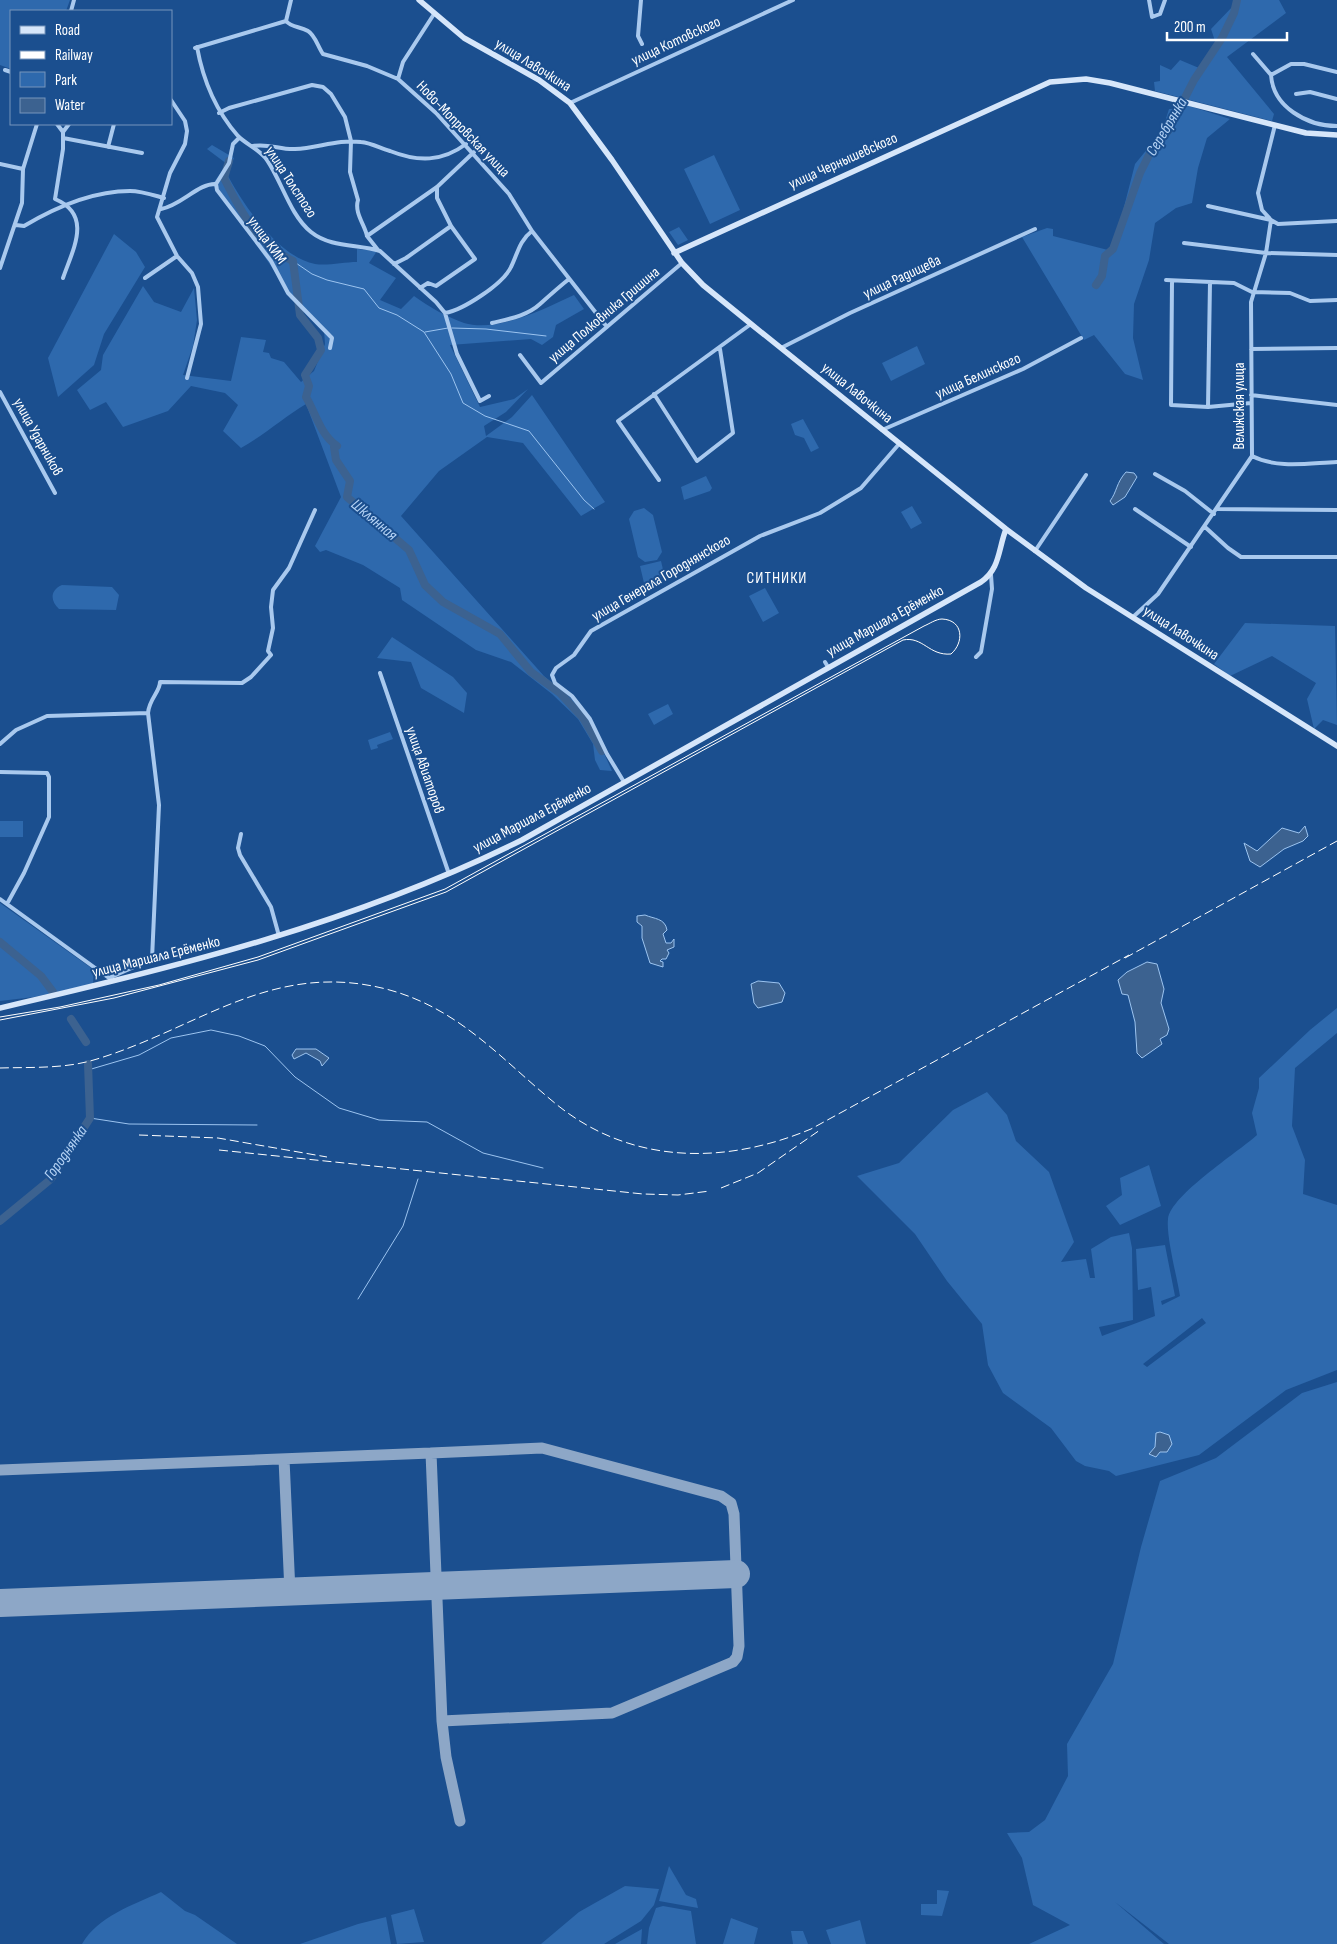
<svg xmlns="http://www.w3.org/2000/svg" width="1337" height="1944" font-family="'Sofia Sans Condensed',sans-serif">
<rect width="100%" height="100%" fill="#1b4f8f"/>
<!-- green -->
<path fill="#2e69ad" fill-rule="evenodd" d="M 0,0 L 70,0 L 66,11 L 11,11 L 11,69 L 0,65 Z
M 1235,0 L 1279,0 L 1286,13 L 1227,57 L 1274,114 L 1272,121 L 1155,91 L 1154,82 L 1160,81 L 1160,65 L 1171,70 L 1180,60 L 1199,68 L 1216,44 L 1211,29 L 1235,4 Z
M 1177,102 L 1230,119 L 1207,138 L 1198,168 L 1192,203 L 1176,208 L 1155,223 L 1149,260 L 1134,304 L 1133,338 L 1143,380 L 1125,374 L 1094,335 L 1084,340 L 1022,237 L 1047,228 L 1053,229 L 1053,236 L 1108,250 L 1115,242 L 1135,164 L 1162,131 L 1169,109 L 1175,109 Z
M 212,145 L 234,158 L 228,176 C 244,206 279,257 315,264 C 327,266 344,262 357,262 L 357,249 L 377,251 L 369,263 L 396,278 L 380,300 L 401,309 L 414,296 C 429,307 447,317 464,323 C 497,333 544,309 574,295 L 584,309 L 556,325 L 553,337 L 542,345 L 531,339 L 450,345 L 480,407 L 514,399 L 528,389 L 506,412 L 484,426 L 486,436 L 512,417 L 532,395 L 605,502 L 581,516 L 523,443 L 487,437 L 439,471 L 401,516 L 544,676 L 573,700 L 590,722 L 612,771 L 600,770 L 595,760 L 593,744 L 578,719 L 552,694 L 511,662 L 476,650 L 402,600 L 400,588 L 363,565 L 326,550 L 320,552 L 315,546 L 341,497 L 306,404 C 283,418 264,435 241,448 L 223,431 L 238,405 L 225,393 L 191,386 L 168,411 L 123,427 L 106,402 L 90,410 L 77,390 L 101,370 L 103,355 L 143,286 L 154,302 L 181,312 L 194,288 L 197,320 L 193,346 L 183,375 L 231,381 L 241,337 L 266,340 L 263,352 L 269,353 L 271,358 L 284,362 L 301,382 L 314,371 L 325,344 L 324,330 L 298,306 L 214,182 L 227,164 L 207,149 Z
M 714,155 L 740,210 L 710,224 L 684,169 Z
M 679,227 L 688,240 L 678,245 L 669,232 Z
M 114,234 L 136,252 L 145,267 L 104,334 L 94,365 L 58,397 L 48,358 Z
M 917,346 L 925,364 L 891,381 L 882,363 Z
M 803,419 L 819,448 L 811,452 L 804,438 L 795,435 L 791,424 Z
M 706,476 L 712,488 L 710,491 L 684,500 L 681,487 Z
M 912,506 L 922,523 L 911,529 L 901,512 Z
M 644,508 L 653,515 L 662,552 L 657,560 L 645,562 L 638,557 L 629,519 L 634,511 Z
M 661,561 L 665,578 L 644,583 L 640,566 Z
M 62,585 L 112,587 L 119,595 L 116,610 L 59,609 C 50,601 50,590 62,585 Z
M 765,588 L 779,613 L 763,622 L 749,596 Z
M 1245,623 L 1335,626 L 1337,725 L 1323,720 L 1314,729 L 1307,699 L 1316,683 L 1272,656 L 1230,676 L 1214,664 Z
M 392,637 L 453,677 L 467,693 L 464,713 L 421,688 L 411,662 L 377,658 Z
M 668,704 L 673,714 L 654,725 L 648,714 Z
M 390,732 L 393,739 L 377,745 L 378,748 L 371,750 L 368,740 Z
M 0,821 L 23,821 L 23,837 L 0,837 Z
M 0,903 L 94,970 L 93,984 L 34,997 L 0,1001 Z
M 1337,1008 L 1337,1033 L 1295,1068 L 1292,1126 L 1305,1160 L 1303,1194 L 1337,1205 L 1337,1370 L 1286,1390 L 1199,1455 L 1116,1476 L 1109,1471 L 1085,1466 L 1076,1461 L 1051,1428 L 1003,1393 L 988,1365 L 982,1324 L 947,1281 L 915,1234 L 857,1176 L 899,1163 L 953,1110 L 987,1092 L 1007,1115 L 1016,1141 L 1049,1172 L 1074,1242 L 1061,1262 L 1086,1259 L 1090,1278 L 1095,1278 L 1091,1249 L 1111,1237 L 1129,1233 L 1132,1248 L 1133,1320 L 1099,1327 L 1102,1336 L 1155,1316 L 1151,1287 L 1138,1290 L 1136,1249 L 1165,1245 L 1175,1296 L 1161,1301 L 1162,1305 L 1180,1296 C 1177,1277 1166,1236 1168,1219 C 1171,1195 1237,1153 1257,1135 L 1252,1113 L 1259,1088 L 1259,1078 L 1310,1030 ZM 1202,1318 L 1206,1323 L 1147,1367 L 1143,1364 Z
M 1149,1165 L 1161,1206 L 1120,1225 L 1106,1206 L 1122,1195 L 1120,1178 Z
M 1337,1382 L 1337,1944 L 1169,1944 L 1115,1902 L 1164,1944 L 1029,1944 L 1070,1925 L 1033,1905 L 1022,1858 L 1007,1833 L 1029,1832 L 1045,1820 L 1068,1776 L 1067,1744 L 1113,1664 L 1141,1547 L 1160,1481 L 1216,1458 L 1302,1393 Z
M 669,1866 L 686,1895 L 696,1899 L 698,1908 L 659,1901 Z
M 625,1886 L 659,1889 L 654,1905 L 641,1921 L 604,1944 L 541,1944 L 579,1912 Z
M 937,1890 L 949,1891 L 942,1916 L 921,1915 L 921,1904 L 937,1904 Z
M 161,1892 L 185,1911 L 195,1915 L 237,1944 L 82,1944 C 98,1916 133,1905 161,1892 Z
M 663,1906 L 691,1911 L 696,1944 L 647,1944 L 649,1928 L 656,1908 Z
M 414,1909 L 424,1942 L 397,1944 L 391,1915 Z
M 386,1917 L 391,1944 L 300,1944 L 358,1924 Z
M 731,1918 L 758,1928 L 754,1944 L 723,1944 Z
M 860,1920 L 866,1944 L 831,1944 L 826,1930 Z
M 642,1929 L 641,1944 L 615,1944 Z
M 791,1931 L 803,1931 L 808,1944 L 793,1944 Z"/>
<!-- water -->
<path fill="#3c6290" stroke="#9cc4f0" d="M 1126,472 L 1134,473 L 1137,477 L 1125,497 L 1113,505 L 1110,501 C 1117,492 1116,483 1126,472 Z
M 1305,826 L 1308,836 L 1303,841 L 1284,849 L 1260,867 L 1250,861 L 1244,843 L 1257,851 L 1282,828 L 1299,833 Z
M 645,915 C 654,919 665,918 667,930 L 663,934 L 666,943 L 671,943 L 674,939 L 674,947 L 667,950 L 669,953 L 666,959 L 662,959 L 660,961 L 663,962 L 663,967 L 650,963 L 642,938 L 642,926 L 637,922 L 637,916 Z
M 1147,962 L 1157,964 L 1164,989 L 1161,1003 L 1169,1029 L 1167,1035 L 1160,1039 L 1162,1044 L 1142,1058 L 1137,1053 L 1135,1022 L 1128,995 L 1122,994 L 1118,980 L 1127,972 Z
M 758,981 L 779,983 L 785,993 L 782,1002 L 758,1008 L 754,1003 L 751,984 Z
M 296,1049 L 316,1049 L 329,1058 L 322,1066 L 320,1061 L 306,1053 L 294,1059 L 292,1055 Z
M 1160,1432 L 1169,1435 L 1172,1444 L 1167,1452 L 1160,1452 L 1156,1457 L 1149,1454 L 1155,1447 L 1156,1433 Z"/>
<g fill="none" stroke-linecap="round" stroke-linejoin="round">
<!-- stream -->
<path stroke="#9cc4f0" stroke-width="1" d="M 293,261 L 312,274 L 327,280 L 364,289 L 379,308 L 397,315 L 424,332 L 451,374 L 463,403 L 485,416 L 529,431 L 584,500 L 594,509
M 452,328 L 486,329 L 546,336
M 425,332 L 448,328
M 88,1070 L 139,1055 L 171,1038 L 211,1030 L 239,1036 L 265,1046 L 295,1077 L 339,1108 L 379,1120 L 427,1122 L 483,1153 L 543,1168
M 90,1118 L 129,1124 L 257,1125
M 358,1299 L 403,1226 L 418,1179"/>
<!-- river -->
<path stroke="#3c6290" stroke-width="8" d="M 229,161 L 224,178 C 241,212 258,245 293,261 L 300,315 L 318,338 L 321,350 L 305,375 L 309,386 L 306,397 C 316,414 320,434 337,446 L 334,447 L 336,460 L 350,481 L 347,497 L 409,550 L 425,585 L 443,602 L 500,634 L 531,672 L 560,693 L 583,718 L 602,751
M 1096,285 L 1102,276 L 1105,256 L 1113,249 L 1140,173 L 1150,153 L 1168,131 L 1194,80 L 1222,38 L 1234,13 L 1237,0
M 0,942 L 41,976 L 53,992
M 71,1019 L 86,1042
M 0,1221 L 51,1179 L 90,1118 L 88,1064"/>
<!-- taxiway -->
<path stroke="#8da7c7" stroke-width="11" d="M 431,1453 L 542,1448 L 721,1496 L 731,1503 L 734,1514 L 739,1646 L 737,1657 L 733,1662 L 612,1713 L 442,1721
M 284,1459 L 290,1592
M 0,1470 L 431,1453 L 442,1721 L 446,1757 L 460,1821"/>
<!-- runway -->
<path stroke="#8da7c7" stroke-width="28" d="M 0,1603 L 736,1574"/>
<!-- street -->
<path stroke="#a9c9ee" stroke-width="4" d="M 641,0 L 638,36 L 642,44
M 1149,0 L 1152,17 L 1160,14 L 1165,0
M 71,11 L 74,0
M 286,21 C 292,28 300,26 308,31 C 315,35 318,47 323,54 L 367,66 L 398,79 L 436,113 L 509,194 L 532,231 L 607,327
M 286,21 L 291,0
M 197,47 C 203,80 216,111 238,136 C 247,145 259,149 267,160 C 282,182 290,215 311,232 C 331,248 358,244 380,251 L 436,302 L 445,313 L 457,354 L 480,401 L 489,396
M 195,48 L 286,21
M 1253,54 L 1271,75
M 5,70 L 11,72
M 1337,72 L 1304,64 L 1291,64 L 1271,75 C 1273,107 1307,126 1337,126
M 398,79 L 403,62 L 434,14
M 1296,94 L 1310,92 L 1337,99
M 171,100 L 185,121 L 187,131 L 185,144 L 170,173 L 157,217 L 177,256 L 192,273 L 198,287 L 201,324 L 187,378
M 570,103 L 793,0
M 219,113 L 229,108 L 312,85 L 323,87 L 331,94 L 345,117 L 351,141 L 350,172 L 358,200 C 354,213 365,225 367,236 L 437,187 L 474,152
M 57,124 L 63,132
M 63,138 L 142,153
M 239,138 L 233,144 L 229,163 L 216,184 L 217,190 L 271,261 L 288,293 L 332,338 L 330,348
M 253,146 C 268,143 281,150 295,149 C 318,148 338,139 361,142 C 371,143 380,148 390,151 C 418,162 442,162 466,144
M 108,147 L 114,124
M 0,164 L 23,169
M 1208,206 L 1271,220 L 1278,224 L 1337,221
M 161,209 C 182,205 198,183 216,184
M 16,225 L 24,226 C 56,207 92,191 130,191 C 141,191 153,195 164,198
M 367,236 L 378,250
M 1184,243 L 1266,253 L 1337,255
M 394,264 L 406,258 L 451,226 L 437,198 L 437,187
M 0,268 L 22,203 L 23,169 L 37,124
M 63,278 C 73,249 93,215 55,199 L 63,149 L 63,132 L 69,124
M 145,278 L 177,256
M 1166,280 L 1234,283 L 1252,292 L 1290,293 L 1310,301 L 1337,300
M 1172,281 L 1171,405 L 1208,407 L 1251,403
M 420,288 L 428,283 L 436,286 L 475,259 L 451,226
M 445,313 C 463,310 503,284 511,267 C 518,253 519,241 532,231
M 492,323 C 508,319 527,316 540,304 C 550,295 559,287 569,279
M 781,348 L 850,313 L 1035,229
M 1251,349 L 1337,348
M 520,355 L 541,383 L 682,263
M 0,392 L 55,493
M 654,394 L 697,461 L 733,433 L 720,349
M 1251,395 L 1337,405
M 1208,407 L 1210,282
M 882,430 L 1023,369 L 1081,338
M 1252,456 C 1277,469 1309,463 1337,462
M 1155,474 L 1185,491 L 1214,514
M 659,480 L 618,421 L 751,324
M 1135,509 L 1191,547
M 1217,509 L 1337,510
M 1205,527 L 1228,548 L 1241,557 L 1337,557
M 1035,551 L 1086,475
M 1133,617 L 1158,594 L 1252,456 L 1251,302 L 1266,253 L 1271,220 L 1262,210 L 1258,193 L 1275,125
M 976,657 L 981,652 L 992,589 L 991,575
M 825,662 L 828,667
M 380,673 L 449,874
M 0,744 L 16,730 L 47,716 L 148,713
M 0,772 L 47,773 L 49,777 L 49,817 L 24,873 L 7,904
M 624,782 L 607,754 L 590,719 L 572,696 L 555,683 L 552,675 L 556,668 L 574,655 L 591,631 L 760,536 L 820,513 L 861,488 L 899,444
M 241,834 L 238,848 L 240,855 L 271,907 L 279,936
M 0,899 L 109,978
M 109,978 L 152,959 L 159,805 L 148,713 C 149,699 160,692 160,682 L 242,683 L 251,677 L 271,655 L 268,651 L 273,628 L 271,607 L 273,590 L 289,568 L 315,510"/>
<!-- secondary -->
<path stroke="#d6e6fa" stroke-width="5.5" d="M 419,0 L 464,38 L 539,80 L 570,103 L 612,160 L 682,263 L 703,285 L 751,324 L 1006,529 L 1086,588 L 1337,746
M 674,253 L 1050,82 L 1086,79 L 1110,83 L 1306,133 L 1337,135
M 0,1008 C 182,966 354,923 522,840 L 981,582 C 1000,569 998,550 1006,529"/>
<!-- tram -->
<path stroke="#fff" stroke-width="1" d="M 0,1017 L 60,1007 L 159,985 L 258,957 L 445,889 L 924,626 C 929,624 936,619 942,619 C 964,620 964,643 951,654 C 929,656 923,636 903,640 L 446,892 L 258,960 L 114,998 L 0,1020"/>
<!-- rail -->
<path stroke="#fff" stroke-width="1" stroke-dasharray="9 4" stroke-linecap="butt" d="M 1125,958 L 1337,841
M 0,1068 C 32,1067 66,1069 97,1059 C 199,1028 272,960 386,989 C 459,1008 501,1059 556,1104 C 631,1165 725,1165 811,1129 L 1129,955
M 139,1135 L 218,1138 L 327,1157
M 219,1150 L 643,1194 L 678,1195 L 710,1191
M 721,1188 L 758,1173 L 820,1130"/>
</g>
<g text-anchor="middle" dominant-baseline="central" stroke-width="4" stroke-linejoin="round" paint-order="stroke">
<!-- street labels -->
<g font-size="15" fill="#fff" stroke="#1b4f8f">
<text transform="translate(676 41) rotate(-25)">улица Котовского</text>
<text transform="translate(533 65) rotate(32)">улица Лавочкина</text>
<text transform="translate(463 129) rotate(46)">Ново-Мопровская улица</text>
<text transform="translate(843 161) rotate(-24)">улица Чернышевского</text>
<text transform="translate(291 182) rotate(57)">улица Толстого</text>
<text transform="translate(267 240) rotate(54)">улица КИМ</text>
<text transform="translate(902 277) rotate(-25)">улица Радищева</text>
<text transform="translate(604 315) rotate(-40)">улица Полковника Гришина</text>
<text transform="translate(978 376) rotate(-24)">улица Белинского</text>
<text transform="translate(857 393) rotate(39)">улица Лавочкина</text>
<text transform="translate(1239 406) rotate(-90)">Велижская улица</text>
<text transform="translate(38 437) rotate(61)">улица Ударников</text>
<text transform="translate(661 578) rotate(-30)">улица Генерала Городнянского</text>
<text transform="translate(885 621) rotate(-29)">улица Маршала Ерёменко</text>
<text transform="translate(1181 633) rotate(33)">улица Лавочкина</text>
<text transform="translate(425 770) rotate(71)">улица Авиаторов</text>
<text transform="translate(532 818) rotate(-28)">улица Маршала Ерёменко</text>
<text transform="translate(156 957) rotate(-14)">улица Маршала Ерёменко</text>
</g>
<!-- water labels -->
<g font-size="16" font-style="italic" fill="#b5d3f5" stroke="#1b4f8f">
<text transform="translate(1167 127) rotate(-59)">Серебрянка</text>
<text transform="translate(374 520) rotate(40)">Шклянная</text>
<text transform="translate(66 1153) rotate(-55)">Городнянка</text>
</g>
<!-- neighbourhood labels -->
<g font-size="16" letter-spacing="1" fill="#fff" stroke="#1b4f8f">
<text x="777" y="578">СИТНИКИ</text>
</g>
</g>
<!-- legend -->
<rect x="10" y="10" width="162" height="115" fill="#1b4f8f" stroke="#7695bc"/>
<rect x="20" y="26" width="25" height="8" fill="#d6e6fa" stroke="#7695bc"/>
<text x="55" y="35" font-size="15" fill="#ffffff">Road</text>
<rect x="20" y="51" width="25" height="8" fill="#ffffff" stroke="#7695bc"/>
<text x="55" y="60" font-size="15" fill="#ffffff">Railway</text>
<rect x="20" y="72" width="25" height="15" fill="#2e69ad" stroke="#7695bc"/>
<text x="55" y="85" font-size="15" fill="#ffffff">Park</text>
<rect x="20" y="98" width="25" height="15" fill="#3c6290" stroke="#7695bc"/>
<text x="55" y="110" font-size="15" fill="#ffffff">Water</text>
<!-- scale -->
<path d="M1167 32v8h120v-8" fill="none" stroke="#ffffff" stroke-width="2.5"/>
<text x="1174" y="32" font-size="15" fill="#ffffff" stroke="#1b4f8f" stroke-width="4" paint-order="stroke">200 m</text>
</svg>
